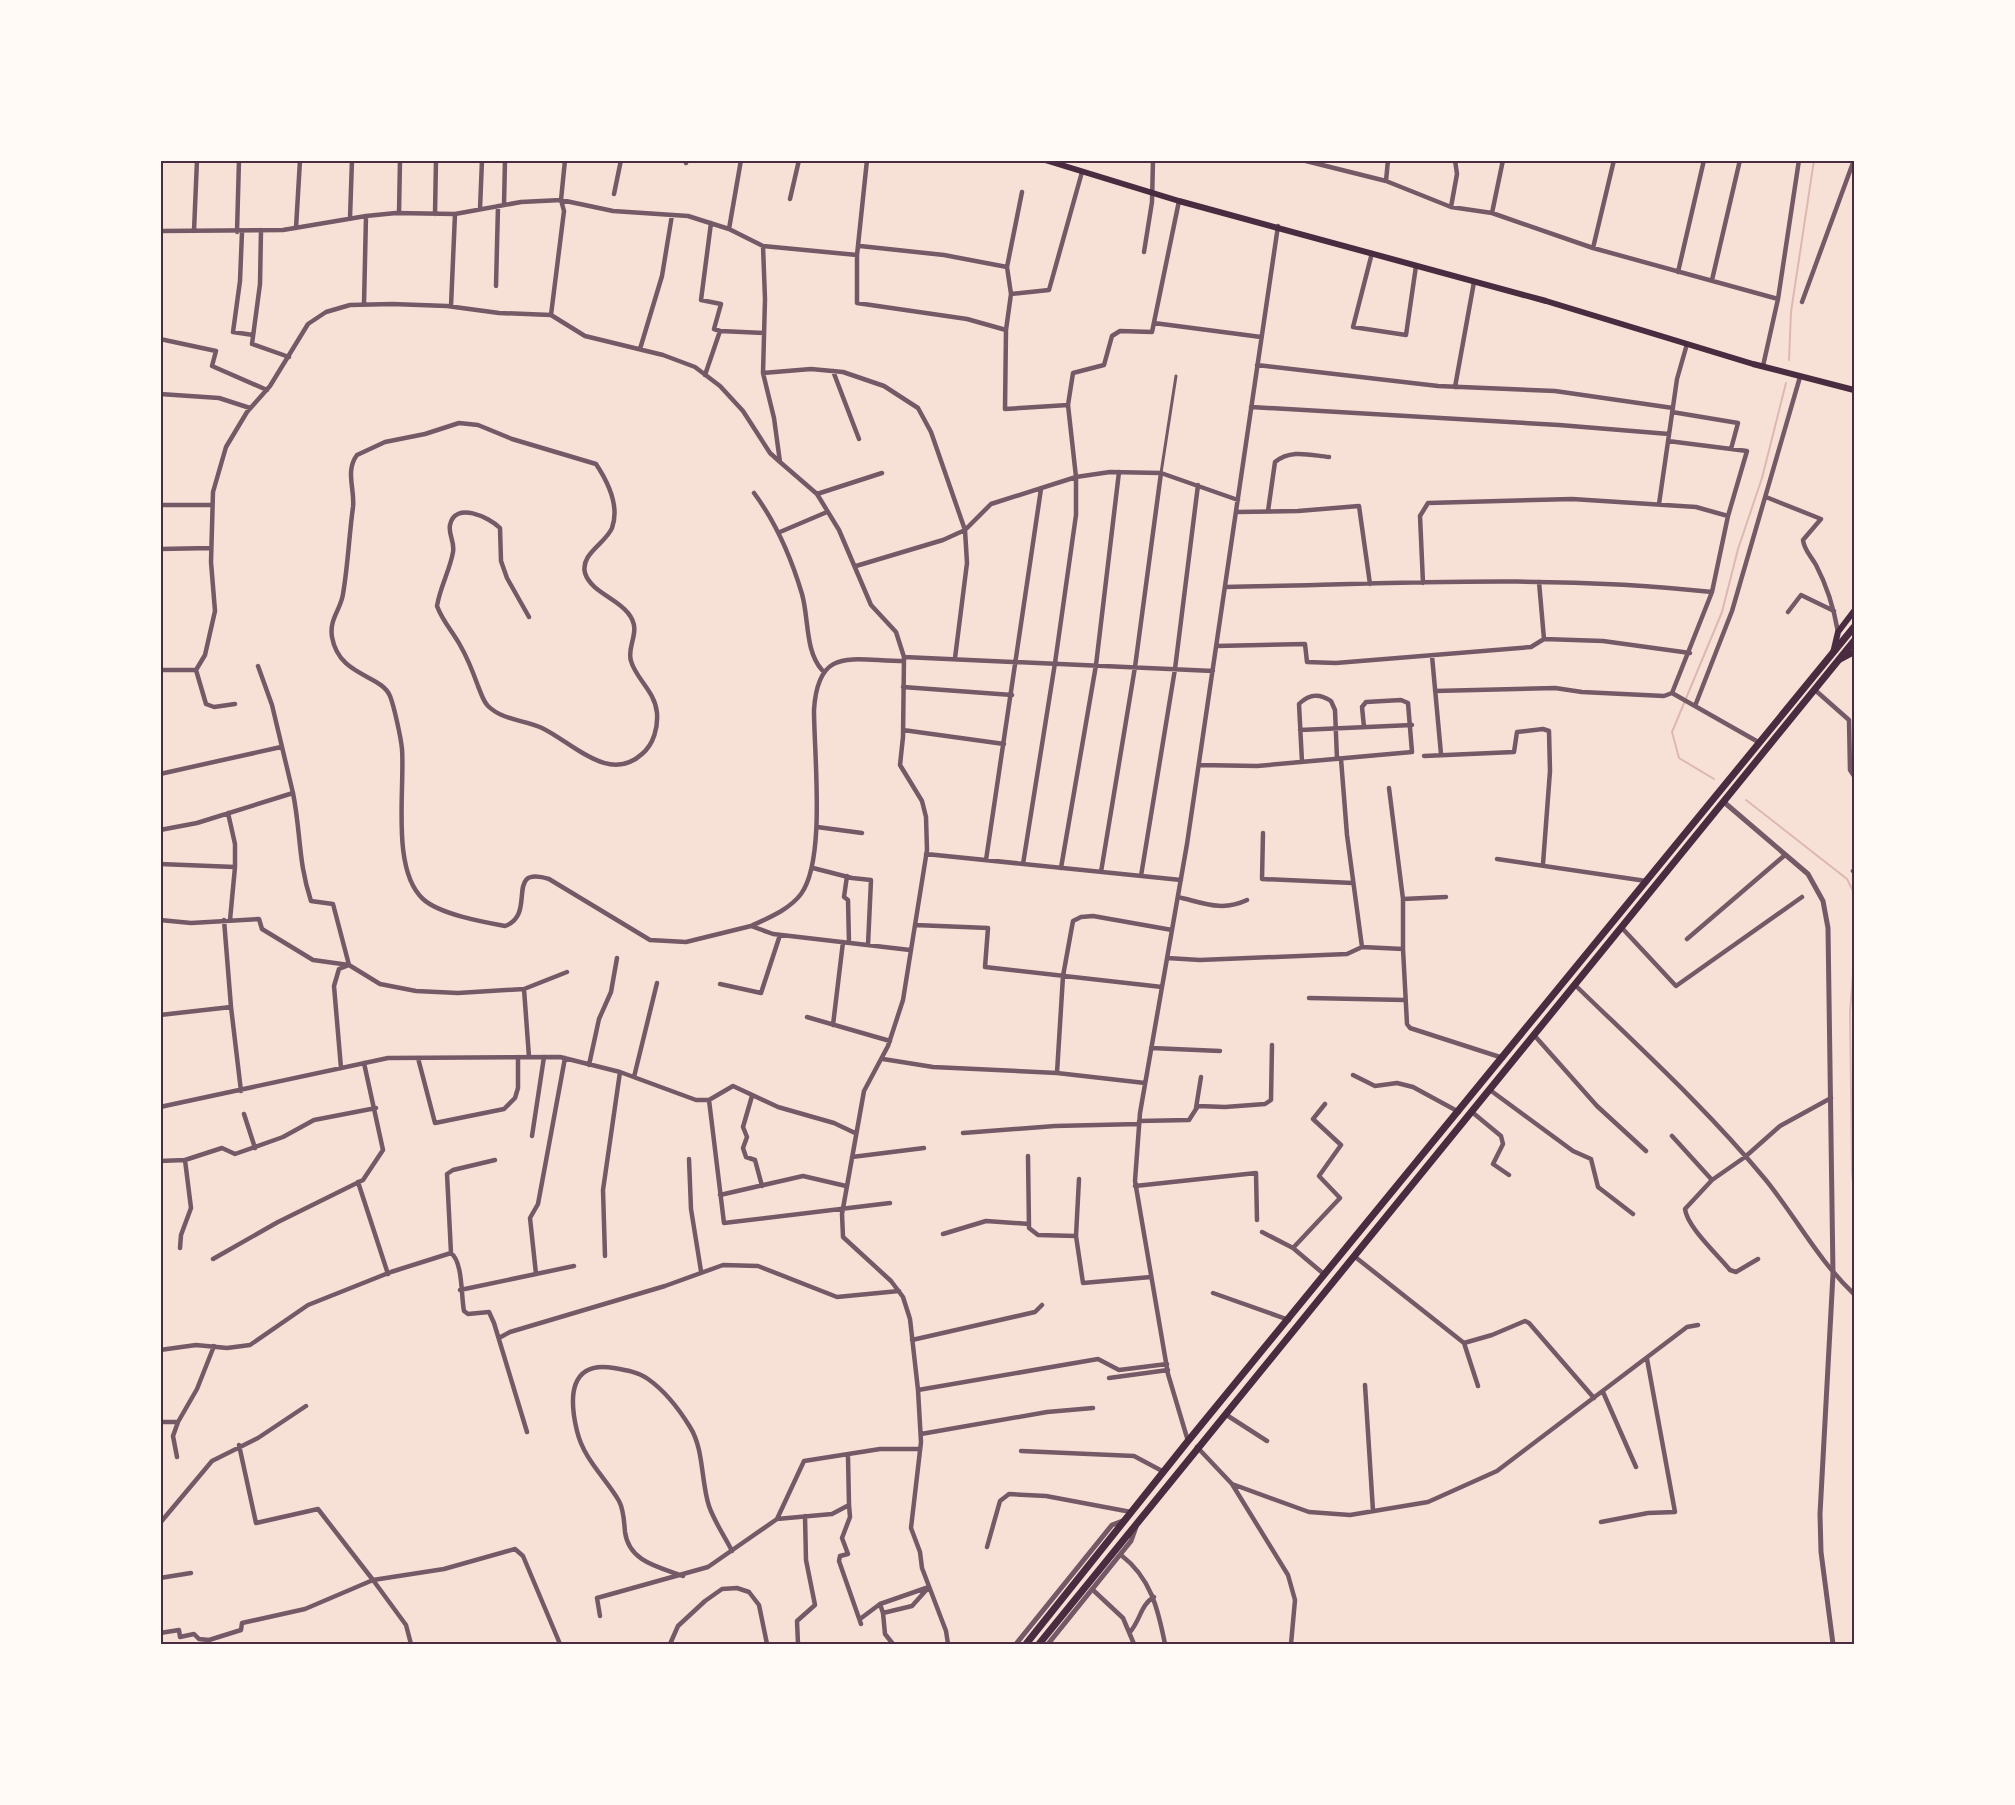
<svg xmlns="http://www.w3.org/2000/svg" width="2015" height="1805" font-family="Roboto,sans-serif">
<rect width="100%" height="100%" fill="#f7e1d7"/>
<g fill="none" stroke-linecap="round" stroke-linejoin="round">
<!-- stream -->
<path stroke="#dcb8b0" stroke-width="2" d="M 1789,360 L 1791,312 L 1814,160
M 1714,779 L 1679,758 L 1672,732 L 1722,612 L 1738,549 L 1762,478 L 1786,383
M 1746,800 L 1847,879 L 1854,893
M 1854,961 L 1850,1012 L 1852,1173 L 1854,1193"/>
<!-- pedestrian -->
<path stroke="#755966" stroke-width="3" d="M 1161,473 L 1176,376"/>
<!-- minor -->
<path stroke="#755966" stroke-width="4.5" d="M 867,160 L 857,255 L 857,303 L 967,319 L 1006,330
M 1302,160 L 1386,181 L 1451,207 L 1492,213 L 1593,248 L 1778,299
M 686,163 L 687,160
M 1386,181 L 1388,160
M 614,194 L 621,160
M 790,199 L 799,160
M 504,205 L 505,160
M 1451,207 L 1457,174 L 1455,160
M 480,209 L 482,160
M 399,213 L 400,160
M 1492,213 L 1503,160
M 435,214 L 436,160
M 350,218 L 352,160
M 296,228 L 300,160
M 729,229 L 741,160
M 261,230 L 260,284 L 252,344 L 289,357
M 160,231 L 283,230 L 366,216 L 396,213 L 455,214 L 521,202 L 561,200 L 613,211 L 688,216 L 729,229 L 763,246 L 857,255
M 194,231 L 197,160
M 237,232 L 239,160
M 242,232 L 240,281 L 233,332 L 253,335
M 763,246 L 765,299 L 763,373 L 774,418 L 780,462 L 817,494 L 839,530 L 871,605 L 896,632 L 904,657 L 903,737 L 900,765 L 922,801 L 926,817 L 927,850 L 903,1000 L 888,1046 L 864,1091 L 842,1214 L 843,1237 L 891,1281 L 903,1297 L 910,1319 L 918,1390 L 921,1442 L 911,1528 L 920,1552 L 922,1568 L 946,1631 L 948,1644
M 860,246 L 944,255 L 1007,267 L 1011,294
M 1593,248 L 1614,160
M 1144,252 L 1152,202 L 1153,160
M 1372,253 L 1353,327 L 1406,335 L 1416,266
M 1007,267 L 1022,192
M 1678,272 L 1704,160
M 1712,280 L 1740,160
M 496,286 L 498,206
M 1802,302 L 1854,160
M 364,304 L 366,216
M 451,306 L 455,214
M 551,315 L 564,211 L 561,200 L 565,160
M 1154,323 L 1261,337
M 720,331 L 764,333
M 160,339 L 216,351 L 212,366 L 267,390
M 640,349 L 662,276 L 672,215
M 1257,365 L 1438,386 L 1555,391 L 1673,408
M 1763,366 L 1778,299 L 1799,160
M 833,371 L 859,439
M 763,373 L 811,369 L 843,372 L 884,386 L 918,408 L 931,432 L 965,530 L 967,563 L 955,658
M 705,375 L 720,331 L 714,329 L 721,304 L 701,300 L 711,223
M 1455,387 L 1474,282
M 160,394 L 219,398 L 250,408
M 1068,405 L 1073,373 L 1104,365 L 1112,336 L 1120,331 L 1152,332 L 1179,201
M 1251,407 L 1559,425 L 1669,434
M 1672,412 L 1738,423 L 1731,449
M 1668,441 L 1747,451 L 1728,516
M 754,493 C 777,524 791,557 802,594 C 809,619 805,651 822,670
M 817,494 L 882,473
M 1766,497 L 1821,519 L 1803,540 C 1804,550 1811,556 1816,565 C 1827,586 1834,609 1838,632
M 1659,504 L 1677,379 L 1687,344
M 160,505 L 212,505
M 1268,511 L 1275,462 C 1291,449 1309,455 1329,457
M 1236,512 L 1298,511 L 1359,506 L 1370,584
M 780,532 L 827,512
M 160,549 L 211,548
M 856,566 L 943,540 L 965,530 L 991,504 L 1076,477 L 1068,405 L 1005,409 L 1006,330 L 1011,294 L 1049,290 L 1082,172
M 1539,582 L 1544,639
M 1423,583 L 1420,516 L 1428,503 L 1572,499 L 1696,507 L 1728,516 L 1712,592 L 1672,693
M 1225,587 C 1387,584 1551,574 1712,592
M 1788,612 L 1801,595 L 1834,611
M 529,617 L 507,578 L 501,561 L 500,528 C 489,517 455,501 450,525 C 448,534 455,542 453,552 C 450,570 440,587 437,606 C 442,620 452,631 460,645 C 467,657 473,672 478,686 C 481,693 483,701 488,706 C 502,720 525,720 542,728 C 573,743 609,784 642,754 C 654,744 658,727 657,713 C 655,691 636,679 631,661 C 626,645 643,631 628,613 C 617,598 591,592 585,573 C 580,554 606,543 612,528 C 620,506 608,482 596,464 L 512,439 L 478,425 L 459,423 L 425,434 L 385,442 L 357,455 C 345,471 355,489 353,507 C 349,536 348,565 343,594 C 341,609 329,619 332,637 C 339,677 381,674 390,696 C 394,706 401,738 402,749 C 405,789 391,870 423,899 C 439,914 483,922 505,926 C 538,914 503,865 549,879 L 650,940 L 686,942 L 751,926 L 773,934 L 910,950
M 1216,646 L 1305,644 L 1307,662 L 1336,663 L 1531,647 L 1544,639 L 1603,641 L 1690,653
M 1432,656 L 1441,754
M 904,657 L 1213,671
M 160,670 L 196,670 L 205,655 L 215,611 L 211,562 L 213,492 L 226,447 L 247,412 L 270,386 L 308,324 L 326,312 L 350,305 L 392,304 L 447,306 L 499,313 L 551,315 L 585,336 L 663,355 L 695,367 L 720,386 L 743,411 L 770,453 L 780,462
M 196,670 L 206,704 L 214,707 L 235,704
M 903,687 L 1012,695
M 1815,690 L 1849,720 L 1850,770 L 1854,776
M 1435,691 L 1555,688 L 1582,692 L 1664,696 L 1672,693 L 1760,743
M 1695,706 L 1732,611 L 1800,377
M 903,730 L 1004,744
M 1300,730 L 1412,725
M 1424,756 L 1514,752 L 1517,732 L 1543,729 L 1549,731 L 1550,771 L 1543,864
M 1341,759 L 1347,835 L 1362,947
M 1302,762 L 1299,704 C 1309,694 1319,693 1331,701 L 1335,710 L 1337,759
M 1199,765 L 1257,766 L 1412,752 L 1408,703 L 1401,700 L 1366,702 L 1362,707 L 1364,727
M 160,774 L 281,747
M 1389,788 L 1403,899 L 1403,949
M 293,793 C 301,833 298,862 311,901 L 333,904 L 349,965 L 380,984 L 416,991 L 458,993 L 524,989 L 567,972
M 817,827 L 862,833
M 160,830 L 197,823 L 293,793 L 272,705 L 258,666
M 1263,833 L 1262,879 L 1353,883
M 926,854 L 1181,880
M 1497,859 L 1646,881
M 986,860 L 1041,489
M 160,864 L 235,867 L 235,844 L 228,813
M 1023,864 L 1055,663 L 1076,515 L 1076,477 L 1110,472 L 1161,473 L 1238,500
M 813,868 L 852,878 L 871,880 L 868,945
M 1061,868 L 1096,665 L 1119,472
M 1853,871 L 1854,872
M 1101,872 L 1135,667 L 1161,473
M 847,876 L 844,897 L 848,900 L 849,943
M 1141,876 L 1175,669 L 1198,485
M 1178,897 C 1204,903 1222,912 1247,900
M 1403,899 L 1446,897
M 160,920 L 191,923 L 259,919 L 262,929 L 313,960 L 349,965 L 339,969 L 334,986 L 341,1068
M 224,920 L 231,1007
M 230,920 L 235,867
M 915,925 L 988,928 L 985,967 L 1162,987
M 751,926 C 768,918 789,910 801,894 C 826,860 814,755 814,710 C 818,645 852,661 904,661
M 1622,928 L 1676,986 L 1802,897
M 1687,939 L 1785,855
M 1167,958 L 1200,960 L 1347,954 L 1362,947 L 1403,949 L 1407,1024 L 1410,1028 L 1503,1058
M 720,984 L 761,993 L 780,935
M 1575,985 C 1640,1048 1707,1109 1765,1179 C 1796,1217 1818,1260 1854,1294
M 524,989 L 529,1057
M 1309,998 L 1405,1000
M 160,1015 L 231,1007 L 241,1091
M 807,1017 L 890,1041
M 833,1025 L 843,942
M 1534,1035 L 1597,1106 L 1646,1151
M 1151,1048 L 1220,1051
M 418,1058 L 435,1123 L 504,1109 L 515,1098 L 518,1088 L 518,1057
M 565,1058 L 538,1204 L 530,1218 L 536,1274 L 574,1266
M 883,1059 L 933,1067 L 1057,1073 L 1145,1083
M 589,1065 L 599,1019 L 611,992 L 617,958
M 1057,1073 L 1063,976 L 1073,921 L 1081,917 L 1093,916 L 1172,930
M 1353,1075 L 1375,1086 L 1397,1083 L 1413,1087 L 1459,1112
M 634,1077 L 657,983
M 1490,1090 L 1573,1151 L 1591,1159 L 1598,1187 L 1633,1214
M 752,1096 L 743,1127 L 747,1137 L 743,1148 L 746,1157 L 755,1160 L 762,1186
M 709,1100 L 724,1223 L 890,1203
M 160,1107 L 388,1058 L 560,1057 L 620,1072 L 696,1100 L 709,1100 L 733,1086 L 778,1107 L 834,1123 L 855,1133
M 1196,1108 L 1201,1077
M 1472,1112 L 1501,1136 L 1503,1144 L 1493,1164 L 1509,1175
M 244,1114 L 255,1148
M 1139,1121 L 1189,1120 L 1198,1106 L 1225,1107 L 1265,1104 L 1271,1100 L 1272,1045
M 963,1133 L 1055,1126 L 1139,1124
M 532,1136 L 544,1057
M 1672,1136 L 1712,1180
M 1028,1156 L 1029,1228 L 1038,1235 L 1076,1236 L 1083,1283 L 1151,1277
M 852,1157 L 924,1148
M 689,1159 L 691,1209 L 701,1271
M 160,1161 L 185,1160 L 222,1148 L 235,1154 L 283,1137 L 314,1120 L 376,1108
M 358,1182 L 388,1274
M 1135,1186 L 1256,1173 L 1257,1220
M 720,1195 L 803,1176 L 846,1186
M 1262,1232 L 1293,1248 L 1340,1198 L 1319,1176 L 1341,1145 L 1313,1119 L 1325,1104
M 943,1234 L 986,1221 L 1029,1224
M 1076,1236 L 1079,1179
M 180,1248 L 181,1235 L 191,1208 L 185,1160
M 1293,1248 L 1325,1275
M 451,1253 L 447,1174 L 453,1170 L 495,1160
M 605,1256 L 603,1190 L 620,1072
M 1354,1256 L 1464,1343 L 1492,1335 L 1525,1321 L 1529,1323 L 1594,1398
M 213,1259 L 278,1222 L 363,1180 L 383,1150 L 364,1063
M 1758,1259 L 1736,1272 L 1730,1270 C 1718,1255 1687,1227 1685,1209 L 1712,1180 L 1745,1157 L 1780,1126 L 1831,1098
M 460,1290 L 536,1274
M 1213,1293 L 1289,1320
M 499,1338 L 510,1332 L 665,1286 L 723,1265 L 758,1266 L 837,1297 L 899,1291
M 912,1340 L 1035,1312 L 1042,1305
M 1464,1343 L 1478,1386
M 160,1350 L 196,1345 L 227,1348 L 250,1345 L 308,1305 L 391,1272 L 451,1253 C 463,1262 461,1296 464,1311 L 468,1314 L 489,1312 L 494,1323 L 527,1432
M 1109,1378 L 1168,1370
M 1365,1385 L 1373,1511
M 918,1390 L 1098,1359 L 1119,1370 L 1167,1364
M 1603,1392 L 1636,1467
M 1225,1414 L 1267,1441
M 160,1422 L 178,1422 L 173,1436 L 177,1457
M 178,1422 L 197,1389 L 214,1346
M 921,1434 L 1047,1412 L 1093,1408
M 1188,1441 L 1168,1374 L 1135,1181 L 1140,1113 L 1187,844 L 1278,226
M 1197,1447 L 1232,1484 L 1288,1575 L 1295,1600 L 1291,1644
M 1021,1451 L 1134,1456 L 1164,1472
M 1232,1484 L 1309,1512 L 1350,1515 L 1428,1502 L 1497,1471 L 1687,1327 L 1698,1325
M 849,1505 L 850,1517 L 842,1538 L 848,1554 L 840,1556 L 839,1561 L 861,1624
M 777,1519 L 832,1514 L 849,1505 L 848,1456
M 1601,1522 L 1648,1513 L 1675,1512 L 1647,1359
M 160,1523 L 212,1461 L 258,1438 L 306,1406
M 987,1547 L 1000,1501 L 1009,1494 L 1046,1496 L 1131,1512
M 1121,1555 C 1151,1578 1158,1609 1165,1644
M 683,1576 C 659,1567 629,1562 625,1532 C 624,1522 624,1510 619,1501 C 605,1477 584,1460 577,1431 C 569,1398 569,1360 614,1368 C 626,1370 638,1372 648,1379 C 665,1391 679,1409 690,1427 C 704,1449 701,1482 709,1506 C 714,1521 725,1537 732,1551
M 160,1578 L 191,1573
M 373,1580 L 444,1569 L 515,1549 L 523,1556 L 560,1644
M 373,1580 L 406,1625 L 411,1644
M 1093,1590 L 1123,1618 L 1134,1644
M 880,1604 L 926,1588
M 883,1613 L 885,1634 L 893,1644
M 600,1616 L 597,1598 L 708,1567 L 777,1519 L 804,1461 L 880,1449 L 920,1449
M 860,1619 L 880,1604 L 883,1613 L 912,1606 L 929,1587
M 1130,1632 C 1140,1621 1141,1604 1154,1597
M 160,1633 L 179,1630 L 180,1637 L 194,1634 L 199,1639 L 209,1640 L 241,1630 L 242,1623 L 305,1609 L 373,1580 L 318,1509 L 256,1523 L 239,1445
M 670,1644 L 678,1626 L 705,1601 L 722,1589 L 737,1588 L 749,1592 L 759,1605 L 767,1644
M 798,1644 L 797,1621 L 815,1605 L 806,1560 L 805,1516"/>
<!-- tertiary -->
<path stroke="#755966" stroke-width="5" d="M 1725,803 L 1808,874 L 1823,901 L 1828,928 L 1833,1274 L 1820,1514 L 1821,1552 L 1833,1644
M 1016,1644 L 1112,1525 L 1125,1520
M 1048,1644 L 1131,1541 L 1136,1527"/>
<!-- secondary -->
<path stroke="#4a2c40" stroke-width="6" d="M 1045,160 L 1179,201 L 1546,301 L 1753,364 L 1854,390
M 1833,653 L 1838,632 L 1854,611
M 1839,660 L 1854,652"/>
<!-- primary -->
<path stroke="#4a2c40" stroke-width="7" d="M 1026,1644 L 1188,1441 L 1854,627
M 1039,1644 L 1854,641"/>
</g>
<!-- border -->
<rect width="2015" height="1805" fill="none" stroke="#fffaf5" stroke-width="324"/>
<rect x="162" y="162" width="1691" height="1481" fill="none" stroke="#4a2c40" stroke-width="2"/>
</svg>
